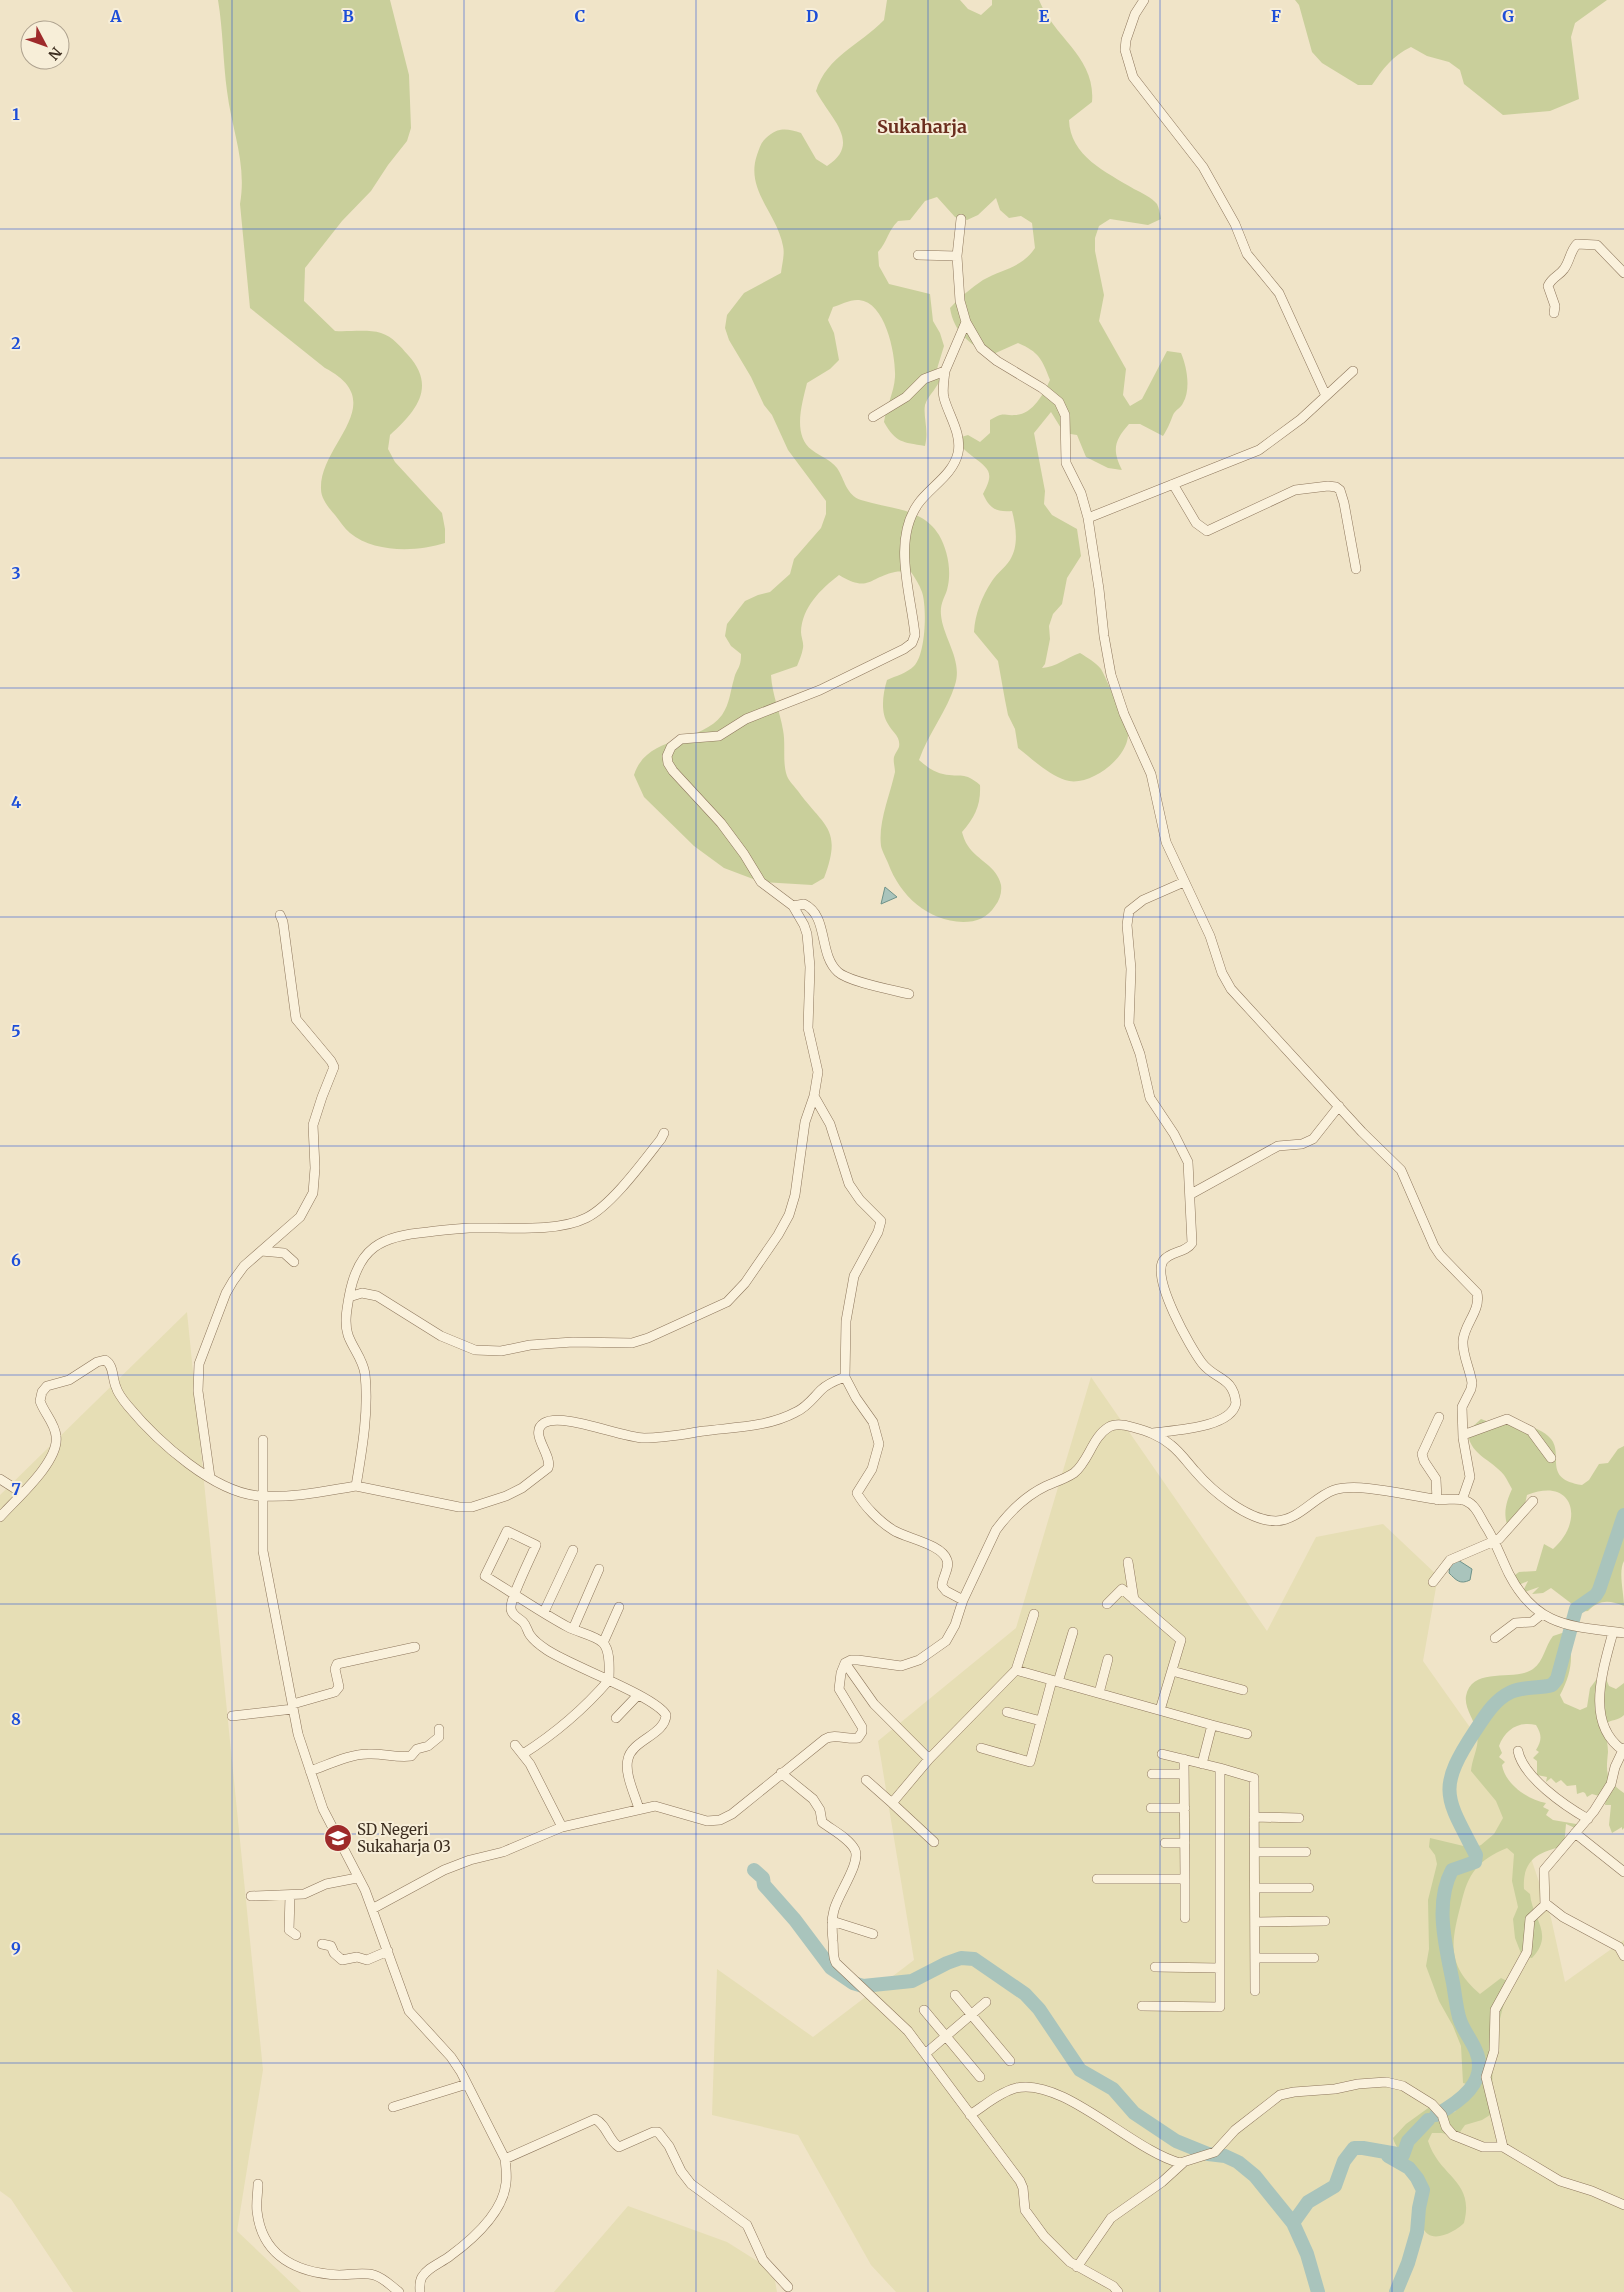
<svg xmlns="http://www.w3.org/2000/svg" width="1624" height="2292" font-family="Merriweather,serif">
<rect width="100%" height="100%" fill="#f0e4c8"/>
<!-- farmland -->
<path fill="#e6deb5" d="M 187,1312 L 263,2070 L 237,2231 L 301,2292 L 73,2292 L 11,2199 L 0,2191 L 0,1495 Z
M 1091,1377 L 1267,1631 L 1316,1537 L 1383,1524 L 1438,1576 L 1423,1661 L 1503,1774 L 1551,1918 L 1565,1982 L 1624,1940 L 1624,2292 L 896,2292 L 871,2265 L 798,2135 L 712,2115 L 717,1969 L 813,2037 L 914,1960 L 878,1741 L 1016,1628 Z
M 628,2206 L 727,2242 L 765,2266 L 774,2275 L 777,2292 L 554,2292 Z"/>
<!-- green -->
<path fill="#c9cf9b" d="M 218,0 L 390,0 L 409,75 L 411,128 L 407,141 L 388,165 L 371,191 L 342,221 L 305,268 L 304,301 L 335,331 C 349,332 368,329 381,333 C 393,337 400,346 408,355 C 437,387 416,411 390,435 L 388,449 L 395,462 L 442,513 L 445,529 L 445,543 C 417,552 374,553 350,533 C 344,528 340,521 335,515 C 329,508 321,499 321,489 C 319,444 392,403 325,368 L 250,308 L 240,204 C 247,163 232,131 227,91 C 223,61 223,30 218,0 Z
M 887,0 L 960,0 L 968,9 L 981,15 L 992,5 L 992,0 L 1039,0 C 1054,38 1096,57 1092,102 L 1069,120 C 1070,156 1106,172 1134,189 C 1142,193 1151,197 1157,204 C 1159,208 1160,214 1161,219 L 1148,225 L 1110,219 L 1099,226 L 1095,238 L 1095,251 L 1104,295 L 1099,321 L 1126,369 L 1123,395 L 1130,406 L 1142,399 L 1167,351 L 1181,353 C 1187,367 1191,389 1183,403 C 1181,408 1175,410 1173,415 C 1170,423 1168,428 1163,436 L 1140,424 L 1129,424 C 1114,441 1112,450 1122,470 L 1108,468 L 1086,457 L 1077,435 L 1064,433 L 1051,412 L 1034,433 L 1045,491 L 1044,504 L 1052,515 L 1077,529 L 1081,556 L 1067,578 L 1062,604 L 1053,614 L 1049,626 L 1050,639 L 1045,664 L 1042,668 C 1056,667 1066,658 1080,653 C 1088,658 1095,662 1101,669 C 1105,675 1129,731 1128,736 C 1126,760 1088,788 1065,780 C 1048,774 1032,759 1018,748 L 1015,729 L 1008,715 L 1005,700 L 998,661 L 974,632 C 975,614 982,596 992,581 C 997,573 1005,568 1010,560 C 1019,546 1016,526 1012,511 C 996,512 990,509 983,494 C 995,472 989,469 972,456 C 965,451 960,445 955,439 L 968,435 L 980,442 L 990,433 L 990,420 C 1006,411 1001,416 1016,415 C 1033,414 1044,393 1050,380 C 1042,359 1039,352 1018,343 L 989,356 C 969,342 954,333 950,308 C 960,297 971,288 983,280 C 1002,269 1022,268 1035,248 L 1032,223 L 1021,216 L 1009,218 L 1000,210 L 996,198 L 978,215 L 967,220 L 955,217 L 937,197 L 925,201 L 910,220 L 898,221 C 887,232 888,241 878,252 L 879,266 L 889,284 L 930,294 L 933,321 L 940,333 L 944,346 L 936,372 L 941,376 C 939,387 928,395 925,405 C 923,417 929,430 925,446 C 902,442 896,443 884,422 C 886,407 894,393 895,377 C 896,356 886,302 859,300 C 851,299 840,305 833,307 L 828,320 L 834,333 L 839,360 L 830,369 L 807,383 C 802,404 792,435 812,450 C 821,457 830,459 837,468 C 845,480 846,495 861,500 C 888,509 922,507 939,535 C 948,551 952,572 947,590 C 944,599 940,604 941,615 C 943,638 963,660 955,685 C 947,711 928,734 919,760 C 926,766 933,772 943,774 C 961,778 964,771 980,785 C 981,805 975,817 962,832 C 963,836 965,842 968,846 C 978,861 997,866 1001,885 C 1002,892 1000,900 995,906 C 987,918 977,922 963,922 C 928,921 900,896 888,863 C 886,858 882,851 881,846 C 878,822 890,795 895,772 C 895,767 893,762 894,757 C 895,753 898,750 899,747 C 901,736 892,732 888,724 C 880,712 883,693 887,680 C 896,676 907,673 914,666 C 926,654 927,607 922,592 C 919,584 915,578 911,572 C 906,572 900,571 895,572 C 868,578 869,593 839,575 C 821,589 802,607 801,632 C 801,637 804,643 803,648 C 802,654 799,661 797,666 L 771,675 C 772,695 780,711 783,730 C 786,745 782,762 787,776 C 789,781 795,787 798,791 C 824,827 843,828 824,878 L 812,885 L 761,882 L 724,868 L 694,846 L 644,797 L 634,775 C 647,734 699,745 722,715 C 730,703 730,692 734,679 C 737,667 741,669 741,654 L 731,646 L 725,636 L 727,624 L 745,601 L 758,595 L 770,592 L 790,574 L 794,559 L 821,528 L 826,514 L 826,501 L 788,450 L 772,415 L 764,405 L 751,377 L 729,340 L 725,328 L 727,315 L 744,293 L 781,273 C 782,264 785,254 783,246 C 777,213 745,190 757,155 C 759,149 761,142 766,138 C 777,127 787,128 801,133 L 816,159 L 827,166 C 863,143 829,117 816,91 C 827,56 860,45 884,20 Z
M 1295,0 L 1607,0 L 1575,23 L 1571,37 L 1579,99 L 1550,111 L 1503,115 L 1464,84 L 1460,70 L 1449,62 L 1427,56 L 1411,47 C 1392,56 1383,69 1372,85 L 1358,85 L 1322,63 L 1312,52 L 1299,5 Z
M 1481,1419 C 1503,1429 1533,1418 1551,1439 C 1564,1455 1542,1479 1582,1485 L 1589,1480 L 1599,1464 L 1608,1463 L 1618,1449 L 1624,1446 L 1624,1561 C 1618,1571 1624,1594 1624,1606 C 1610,1600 1599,1599 1588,1611 L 1578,1612 L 1572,1604 L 1551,1588 L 1543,1593 L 1532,1594 L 1539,1587 L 1522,1593 L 1528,1581 L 1514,1587 L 1511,1578 L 1519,1572 L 1536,1571 L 1544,1544 L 1553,1549 C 1585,1521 1574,1476 1527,1495 L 1523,1513 L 1507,1524 C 1503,1512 1507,1500 1512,1489 C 1509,1484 1507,1479 1504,1475 C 1491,1459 1468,1454 1468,1431 Z
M 1562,1633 L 1568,1635 C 1574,1658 1571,1674 1560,1695 L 1564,1703 L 1580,1710 L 1587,1707 L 1590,1688 L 1596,1680 L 1606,1679 L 1609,1686 L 1616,1689 L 1624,1683 L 1624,1715 C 1618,1721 1611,1719 1606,1724 C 1605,1734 1608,1743 1608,1752 C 1606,1773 1605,1780 1624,1793 L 1624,1828 L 1622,1830 L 1622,1827 L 1612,1833 L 1609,1825 L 1611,1805 L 1605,1805 L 1606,1798 L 1592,1794 L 1587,1797 L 1585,1793 L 1583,1792 L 1577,1794 L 1576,1785 L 1567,1786 L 1561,1780 L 1556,1783 L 1551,1778 L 1546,1782 L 1547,1777 L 1537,1775 L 1537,1761 L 1533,1758 L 1539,1752 L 1536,1750 C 1542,1740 1542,1735 1536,1725 C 1518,1721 1505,1730 1499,1746 L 1502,1753 L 1499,1757 L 1505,1762 L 1502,1765 C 1505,1784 1528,1800 1546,1803 L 1543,1807 L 1549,1810 L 1546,1815 L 1553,1820 L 1582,1825 L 1575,1828 L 1566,1824 L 1564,1846 C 1539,1852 1522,1859 1524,1889 L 1530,1894 C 1532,1919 1555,1934 1532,1958 L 1522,1956 L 1515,1938 L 1513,1919 L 1518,1907 L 1512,1881 L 1514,1854 L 1507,1848 C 1478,1860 1468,1873 1461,1904 C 1451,1942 1446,1965 1480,1994 L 1501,1978 L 1509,1982 C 1504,2007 1495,2031 1493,2057 C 1492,2077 1493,2095 1490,2115 L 1482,2120 L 1465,2125 L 1460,2132 L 1452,2136 L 1442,2133 L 1432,2133 L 1428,2141 C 1440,2178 1475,2180 1464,2223 C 1455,2232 1428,2247 1422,2225 C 1421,2219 1424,2211 1425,2205 C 1429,2186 1423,2168 1405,2160 C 1402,2150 1396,2149 1393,2138 L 1406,2124 L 1431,2106 L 1434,2116 L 1455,2112 L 1459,2103 L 1474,2086 L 1463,2083 L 1461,2046 L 1453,2026 L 1439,2001 L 1426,1966 L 1429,1949 L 1428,1900 L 1437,1864 L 1435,1855 L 1429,1847 L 1430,1838 L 1472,1848 L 1481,1845 L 1494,1834 L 1503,1818 L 1496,1801 L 1471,1771 C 1472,1758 1480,1745 1477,1733 C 1475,1721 1464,1708 1466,1696 C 1472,1665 1515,1682 1533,1669 C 1544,1661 1545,1646 1553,1636 Z"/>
<!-- water -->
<path fill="#a9c4bc" stroke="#6f938a" d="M 885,887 L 897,897 L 881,904 Z
M 1458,1560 L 1472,1569 L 1470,1580 C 1460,1585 1456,1580 1449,1573 L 1450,1565 Z"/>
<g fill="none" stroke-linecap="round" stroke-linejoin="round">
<!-- river -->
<path stroke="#a9c4bc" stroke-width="14" d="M 754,1870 L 763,1878 L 764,1885 L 795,1920 L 831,1968 L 853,1983 L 863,1986 L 912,1981 L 947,1963 L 961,1958 L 974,1959 L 1025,1994 L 1039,2009 L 1080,2070 L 1113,2089 L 1134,2113 L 1176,2141 L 1208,2154 L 1225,2156 L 1238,2162 L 1255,2176 L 1293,2223 L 1307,2254 L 1318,2292
M 1436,2115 C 1459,2102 1489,2082 1476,2051 C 1471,2039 1462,2029 1459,2017 C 1456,2006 1455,1994 1453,1983 C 1446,1947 1434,1904 1452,1870 L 1475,1862 L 1476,1855 C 1446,1797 1436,1790 1475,1731 C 1485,1716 1494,1700 1511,1692 C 1524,1686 1539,1689 1552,1685 L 1557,1679 L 1576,1609 L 1596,1595 L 1599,1590 L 1624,1515
M 1388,2156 L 1409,2168 L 1417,2178 L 1423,2190 L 1419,2208 L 1417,2232 L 1408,2263 L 1396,2292
M 1293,2223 L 1308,2202 L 1335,2186 L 1344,2161 L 1354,2148 L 1363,2148 L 1403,2155 L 1408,2141 L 1428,2120"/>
<!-- street casing -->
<g stroke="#8d765c" stroke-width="10">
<path id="street" d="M 1144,0 L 1135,14 L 1126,40 L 1125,50 L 1133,77 L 1203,167 L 1235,224 L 1247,254 L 1279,293 L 1326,396
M 961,219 L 957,256 L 960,301 L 966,322 L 981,348 L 997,361 L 1042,388 L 1059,402 L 1065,415 L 1066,463 L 1081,493 L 1088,518 L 1099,589 L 1104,636 L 1111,675 L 1124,714 L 1151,774 L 1166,842 L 1210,936 L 1222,973 L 1231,989 L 1362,1132 L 1401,1170 L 1434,1246 L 1440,1255 L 1477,1293 C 1481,1311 1464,1324 1463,1341 C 1462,1354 1470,1369 1472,1383 L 1471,1389 L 1462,1407 L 1463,1438 L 1470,1477 L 1462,1500
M 918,255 L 957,256
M 1554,313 L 1555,306 L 1548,286 C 1552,277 1559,276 1564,269 C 1570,261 1570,251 1577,244 L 1597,245 L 1624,273
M 873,417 L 906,397 L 924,379 L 945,371
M 1173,484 L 1196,523 L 1207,531 L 1295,490 L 1328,486 L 1336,487 L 1340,490 L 1344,503 L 1356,569
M 1088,518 L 1259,450 L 1301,419 L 1353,371
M 793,906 L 804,904 C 829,916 818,954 838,972 C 849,982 893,990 909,994
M 814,1096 L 830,1124 L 849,1184 L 860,1200 L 881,1221 L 878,1232 L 854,1276 L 846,1321 L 845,1377 L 856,1398 L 873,1422 L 879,1444 L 872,1469 L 857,1493 C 864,1506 880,1522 893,1530 C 905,1538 942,1544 947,1560 C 950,1568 942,1578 942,1586 L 946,1591 L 963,1600
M 1191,1194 L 1278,1146 L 1302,1144 L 1313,1139 L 1339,1106
M 261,1251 L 284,1253 L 294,1262
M 349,1297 C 358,1247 381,1236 428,1232 C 441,1230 455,1229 469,1228 C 503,1227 556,1233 586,1218 C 611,1206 643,1162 661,1139 L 664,1133
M 1153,1433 C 1175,1430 1231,1428 1236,1403 C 1233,1376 1215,1380 1202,1363 C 1190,1347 1152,1280 1163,1261 C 1170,1251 1186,1253 1192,1243 L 1188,1162 L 1174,1134 L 1150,1098 L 1140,1054 L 1129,1024 L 1131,969 L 1127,925 L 1129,911 L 1143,900 L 1184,882
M 1463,1435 L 1507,1419 L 1531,1431 L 1551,1458
M 263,1440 L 263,1551 L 298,1734 L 323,1809 L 365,1890 L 372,1909 L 444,1870 L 470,1860 L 503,1852 L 562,1827 L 655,1806 L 707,1821 L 720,1820 L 732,1814 L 825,1739 C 835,1733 847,1740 858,1738 L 862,1732 L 862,1727 L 839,1689 L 841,1673 L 845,1663 L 851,1660 L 858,1660 L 901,1666 L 919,1660 L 946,1641 L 955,1625 L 963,1600 L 996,1530 C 1010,1511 1025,1496 1046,1486 C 1055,1482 1065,1479 1074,1473 C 1089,1461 1092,1437 1109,1427 C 1116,1423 1125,1425 1132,1427 C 1147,1431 1159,1435 1171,1445 C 1180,1452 1187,1462 1195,1471 C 1212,1491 1248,1521 1276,1521 C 1299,1520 1314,1497 1334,1490 C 1359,1482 1409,1496 1435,1499 C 1445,1501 1458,1497 1466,1501 C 1476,1505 1480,1517 1485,1525 C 1495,1540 1501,1558 1509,1574 C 1537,1628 1571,1626 1624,1633
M 210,1477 L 198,1391 L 199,1364 L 226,1293 L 233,1281 L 244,1266 L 300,1217 L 313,1193 L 315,1168 L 313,1125 L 322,1097 L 334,1067 L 331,1061 L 296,1019 L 283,922 L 280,915
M 0,1479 L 22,1493
M 356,1486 L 459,1507 L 472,1507 L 506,1496 L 522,1488 L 548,1468 C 553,1455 528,1433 544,1423 C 562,1412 620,1437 644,1438 C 665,1438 684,1434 704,1431 C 736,1427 768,1427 796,1412 C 807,1407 813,1398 821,1390 C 828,1383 837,1380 845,1377
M 1437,1500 L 1436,1479 L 1424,1461 L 1422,1454 L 1439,1417
M 0,1517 C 16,1499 60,1461 56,1436 C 55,1423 44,1413 40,1401 L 42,1392 L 47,1386 L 69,1380 L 97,1362 L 105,1360 C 114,1365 112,1378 116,1387 C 118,1394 123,1400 128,1406 C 157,1441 215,1494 261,1496 C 294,1498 325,1491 356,1486 C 362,1450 369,1411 365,1374 C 363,1359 353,1349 348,1335 C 344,1322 347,1309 349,1297 L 362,1293 L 377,1296 L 441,1336 L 475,1350 L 501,1351 L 530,1345 L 573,1342 L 632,1343 L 648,1338 L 727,1302 L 745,1283 L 778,1235 L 789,1215 L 795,1195 L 805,1122 L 814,1096 L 818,1072 L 808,1028 L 810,967 L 807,934 L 804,925 L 793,906 L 761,882 L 744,854 L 721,823 L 673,771 L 668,763 L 667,756 L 671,747 L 681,739 L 719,736 L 746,719 L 820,690 L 904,649 L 912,643 L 915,635 C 911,594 892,541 918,504 C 930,487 953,475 958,453 C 962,434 949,416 944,398 C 942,390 944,380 945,371 L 966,322
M 1128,1562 L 1134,1600
M 1433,1582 L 1450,1560 L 1499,1539 L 1533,1501
M 1107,1604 L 1122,1589 L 1181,1640 L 1160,1710
M 544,1612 L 573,1550
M 573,1629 L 599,1569
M 1613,1632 C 1603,1670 1584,1724 1624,1751
M 1495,1638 L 1515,1623 L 1532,1622 L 1542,1614
M 603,1643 L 619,1607
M 845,1663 L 874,1704 L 929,1759 L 892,1803 L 934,1842
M 1016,1670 L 1034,1614
M 1172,1671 L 1243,1690
M 1058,1682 L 1073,1632
M 1099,1693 L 1108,1659
M 293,1704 L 335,1692 L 339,1687 L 335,1669 L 337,1664 L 415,1647
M 1007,1712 L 1041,1721
M 232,1716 L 293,1709
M 616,1718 L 638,1695
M 1212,1725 L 1247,1734
M 515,1745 L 530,1764 L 562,1827
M 981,1748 L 1030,1762 L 1052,1680
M 1624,1748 L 1615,1767 L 1611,1784 L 1594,1811 L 1544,1870 L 1545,1905 L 1530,1919 L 1527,1952 L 1495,2010 L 1494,2051 L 1486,2077 L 1503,2147 L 1560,2181 L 1592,2191 L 1624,2205
M 1518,1751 C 1523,1777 1565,1806 1588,1819
M 523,1754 C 556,1733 583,1710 609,1680 C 609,1670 611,1651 603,1643 C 597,1636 577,1632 568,1627 C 540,1612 513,1593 485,1576 L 507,1531 L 536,1545 C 531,1557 510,1599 511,1608 C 511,1615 519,1618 523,1622 C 527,1626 527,1631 530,1635 C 534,1641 541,1646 547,1650 C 571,1666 655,1696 666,1715 C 665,1735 632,1740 628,1759 C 624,1773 635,1795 639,1809
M 929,1759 L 1016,1670 L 1212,1725 L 1202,1764
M 1220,1768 L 1254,1778 L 1255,1991
M 310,1771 C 328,1765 349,1754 368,1754 C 383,1753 396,1758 411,1756 L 417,1749 L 428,1746 L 439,1737 L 439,1729
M 781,1773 L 813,1799 L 820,1810 L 822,1822 C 832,1830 849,1838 855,1850 C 861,1863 838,1894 834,1910 C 831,1921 832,1930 833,1941 C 834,1949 832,1956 836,1963 L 908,2031 L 1020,2181 L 1023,2188 L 1025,2210 L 1044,2236 L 1070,2262 L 1113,2286 L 1118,2292
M 1152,1774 L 1184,1774
M 866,1780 L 892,1803
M 1151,1808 L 1185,1808
M 1254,1817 L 1299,1818
M 1575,1833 L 1624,1872
M 1165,1843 L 1185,1843
M 1255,1852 L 1306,1852
M 1097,1879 L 1185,1879 L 1184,1759
M 1255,1888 L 1309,1888
M 251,1896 L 304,1894 L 326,1884 L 357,1878
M 290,1896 L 289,1930 L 296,1935
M 1545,1903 L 1563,1917 L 1619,1947 L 1624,1956
M 372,1909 L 409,2011 L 451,2057 L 461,2072 L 505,2159 C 506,2167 507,2175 506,2183 C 503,2212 473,2239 450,2256 C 441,2263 428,2267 422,2277 C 419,2282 420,2287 420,2292
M 1185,1918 L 1185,1879
M 832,1921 L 873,1934
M 1255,1922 L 1325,1921
M 322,1944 L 331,1946 L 334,1953 L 342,1960 L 357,1957 L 367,1960 L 388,1951
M 1255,1958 L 1314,1958
M 1155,1967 L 1220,1968
M 955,1995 L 1010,2061
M 1142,2006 L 1220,2007 L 1220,1768 L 1162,1754
M 924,2010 L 980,2077
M 925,2054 L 986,2002
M 393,2107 L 467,2084
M 970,2115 C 984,2106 1000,2092 1016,2088 C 1063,2077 1133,2151 1180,2163 L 1215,2152 L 1235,2130 L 1280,2095 L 1294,2092 L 1335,2089 L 1358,2084 L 1386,2082 L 1403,2086 L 1432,2104 L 1442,2115 L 1446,2127 L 1453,2135 L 1483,2147 L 1503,2147
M 505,2159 L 595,2119 C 607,2125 608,2140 619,2147 L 653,2132 L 658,2132 L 669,2146 L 681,2171 L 691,2184 L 747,2225 L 763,2260 L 788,2287
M 258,2184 C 258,2192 256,2202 257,2211 C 262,2257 298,2273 339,2275 C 351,2275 363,2272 374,2275 C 384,2278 391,2286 399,2292
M 1077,2267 L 1111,2218 L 1162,2182 L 1184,2162"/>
</g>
<!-- street -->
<use href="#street" stroke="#faf1dc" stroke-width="9"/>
</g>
<!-- grid -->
<path fill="none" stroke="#1d4ed8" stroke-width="1" stroke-opacity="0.55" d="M 232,0 L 232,2292M 464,0 L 464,2292M 696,0 L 696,2292M 928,0 L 928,2292M 1160,0 L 1160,2292M 1392,0 L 1392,2292M 0,229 L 1624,229M 0,458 L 1624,458M 0,688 L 1624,688M 0,917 L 1624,917M 0,1146 L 1624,1146M 0,1375 L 1624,1375M 0,1604 L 1624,1604M 0,1834 L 1624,1834M 0,2063 L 1624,2063"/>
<!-- icons -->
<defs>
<g id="school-disc" transform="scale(1.4375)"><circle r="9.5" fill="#9e2a2b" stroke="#f7eed8"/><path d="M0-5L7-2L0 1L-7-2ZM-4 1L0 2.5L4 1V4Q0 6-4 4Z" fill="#fff"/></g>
</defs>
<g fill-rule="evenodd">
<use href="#school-disc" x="338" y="1838"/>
</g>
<g text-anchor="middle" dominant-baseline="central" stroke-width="4" stroke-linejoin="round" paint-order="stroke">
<!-- poi labels -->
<g font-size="15" fill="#3d2e20" stroke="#f7eed8" text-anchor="start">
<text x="357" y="1829">SD Negeri<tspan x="357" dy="17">Sukaharja 03</tspan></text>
</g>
<!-- quarter labels -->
<g font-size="18" font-weight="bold" fill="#6b2e1e" stroke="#f7eed8">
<text x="922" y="126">Sukaharja</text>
</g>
</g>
<g font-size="16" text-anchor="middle" font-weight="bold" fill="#1d4ed8" stroke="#f7eed8" stroke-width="4" stroke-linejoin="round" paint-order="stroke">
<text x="116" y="22">A</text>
<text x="348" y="22">B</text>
<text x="580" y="22">C</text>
<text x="812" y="22">D</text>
<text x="1044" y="22">E</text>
<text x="1276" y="22">F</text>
<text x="1508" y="22">G</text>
<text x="16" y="120">1</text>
<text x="16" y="349">2</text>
<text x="16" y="579">3</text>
<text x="16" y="808">4</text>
<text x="16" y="1037">5</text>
<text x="16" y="1266">6</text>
<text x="16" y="1495">7</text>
<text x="16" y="1725">8</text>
<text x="16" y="1954">9</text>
</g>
<!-- north arrow -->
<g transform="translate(45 45) rotate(131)"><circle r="24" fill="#f7eed8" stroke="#ada18e"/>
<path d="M0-4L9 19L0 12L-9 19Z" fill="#9e2a2b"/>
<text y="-8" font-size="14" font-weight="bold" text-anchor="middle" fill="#3d2e20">N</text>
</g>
</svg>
